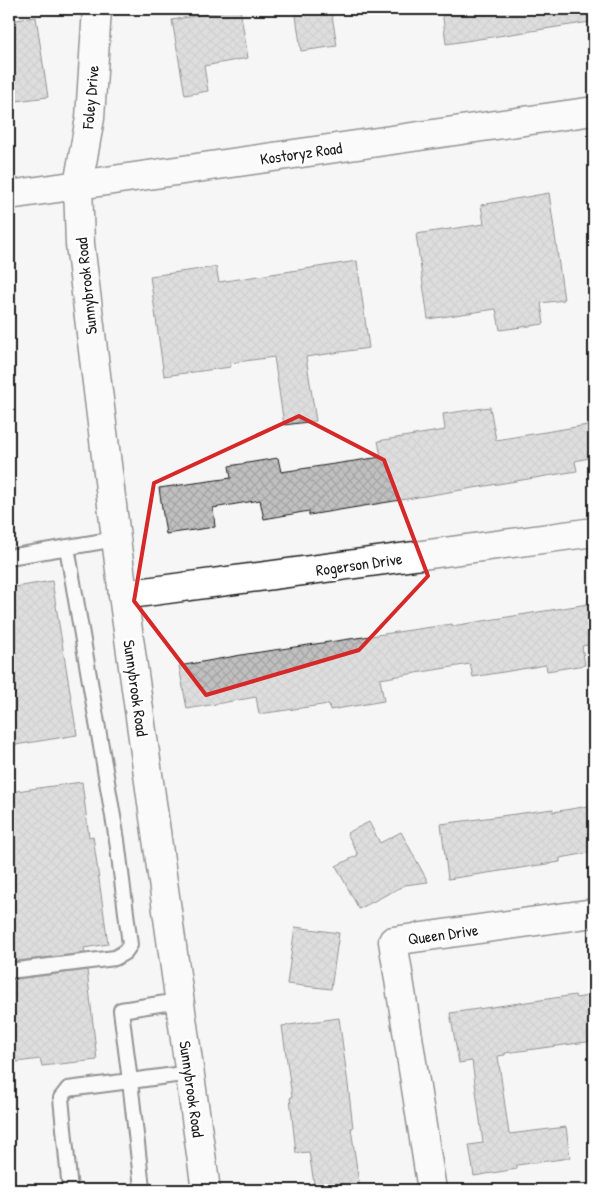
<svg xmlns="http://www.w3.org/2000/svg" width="603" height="1199" font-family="'Patrick Hand',sans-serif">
<defs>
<pattern id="building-cross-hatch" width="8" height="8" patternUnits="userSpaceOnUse" patternTransform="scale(1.25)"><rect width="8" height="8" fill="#c0c0c0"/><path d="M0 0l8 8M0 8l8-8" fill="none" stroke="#a4a4a4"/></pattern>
</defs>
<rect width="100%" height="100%" fill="#f6f6f6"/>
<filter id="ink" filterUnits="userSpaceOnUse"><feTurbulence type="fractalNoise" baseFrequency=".02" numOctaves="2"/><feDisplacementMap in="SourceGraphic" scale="10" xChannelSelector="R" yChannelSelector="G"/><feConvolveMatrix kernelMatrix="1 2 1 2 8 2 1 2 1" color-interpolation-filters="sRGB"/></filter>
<g filter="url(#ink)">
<!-- building -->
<path fill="url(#building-cross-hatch)" stroke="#1c1c1c" d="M 233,9 L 240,9 L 248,58 L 204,66 L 208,91 L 185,95 L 172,20 Z
M 295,9 L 331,9 L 337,46 L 301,51 Z
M 442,9 L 589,9 L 590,22 L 446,44 Z
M 36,17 L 48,97 L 9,102 L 9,21 Z
M 549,193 L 564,300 L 541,303 L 544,324 L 500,330 L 496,309 L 428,319 L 416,234 L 484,224 L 481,205 Z
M 357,261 L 369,348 L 306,357 L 316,421 L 284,425 L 274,357 L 230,363 L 231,367 L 164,376 L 150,276 L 216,267 L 219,282 Z
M 490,407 L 496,440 L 594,424 L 594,457 L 575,461 L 577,471 L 309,515 L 309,511 L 264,519 L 260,500 L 213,508 L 215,527 L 166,534 L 159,488 L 231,478 L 229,466 L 278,458 L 281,472 L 381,457 L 378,441 L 445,430 L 443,414 Z
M 52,581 L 77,735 L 9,746 L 9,588 Z
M 594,603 L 594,644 L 582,646 L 585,665 L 547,671 L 546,665 L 473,677 L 470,664 L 380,679 L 384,701 L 330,710 L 329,704 L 259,714 L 256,697 L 187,709 L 179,666 L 247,654 L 452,624 L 452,626 Z
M 82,782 L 89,837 L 93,836 L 108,944 L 84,948 L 85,953 L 9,962 L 9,792 Z
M 594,805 L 594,852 L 560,858 L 560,862 L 448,879 L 441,824 L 553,809 L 553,812 Z
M 369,822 L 380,843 L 401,832 L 428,882 L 405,885 L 359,909 L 336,866 L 358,855 L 347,833 Z
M 295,927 L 339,933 L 331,989 L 287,984 Z
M 87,970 L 97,1060 L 42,1066 L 40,1059 L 9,1063 L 9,980 Z
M 575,995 L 576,998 L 594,995 L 594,1041 L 505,1053 L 505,1055 L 498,1056 L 509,1134 L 566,1127 L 570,1158 L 517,1165 L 517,1169 L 474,1176 L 469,1145 L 483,1143 L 472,1061 L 459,1063 L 450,1013 Z
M 339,1018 L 348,1084 L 353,1128 L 351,1128 L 360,1190 L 315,1190 L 309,1152 L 296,1153 L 290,1098 L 292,1097 L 282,1026 Z"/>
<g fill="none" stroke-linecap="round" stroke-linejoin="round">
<!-- lane casing -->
<g stroke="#1c1c1c" stroke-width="18">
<path id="lane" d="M 9,557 L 116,539
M 9,971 L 115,958 L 125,952 L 130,945 L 117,840 L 67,547
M 179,1001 L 121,1010 L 130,1081 L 190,1073
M 70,1190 L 61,1098 L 68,1089 L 130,1081 L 142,1188 L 140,1190"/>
</g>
<!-- street casing -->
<g stroke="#1c1c1c" stroke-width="31">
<path id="street" d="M 78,185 L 90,118 L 97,9
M 123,595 L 594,532
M 432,1190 L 393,941 L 594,913"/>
</g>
<!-- secondary casing -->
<g stroke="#1c1c1c" stroke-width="31">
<path id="secondary" d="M 78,185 L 80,244 L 123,595 L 206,1190
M 9,195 L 594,111"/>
</g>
<!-- lane -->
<use href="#lane" stroke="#fff" stroke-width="14"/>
<!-- street -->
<use href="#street" stroke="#fff" stroke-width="28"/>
<!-- secondary -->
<use href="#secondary" stroke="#fff" stroke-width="28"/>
</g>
</g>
<!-- marked area -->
<path d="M0 0H603V1199H0ZM 299,416 L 384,460 L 428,576 L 359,650 L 206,695 L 134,601 L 154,483 Z" fill="#f6f6f6" fill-opacity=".55" fill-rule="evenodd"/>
<path fill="none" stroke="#d62828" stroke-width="4" stroke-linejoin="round" d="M 299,416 L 384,460 L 428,576 L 359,650 L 206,695 L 134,601 L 154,483 Z"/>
<g text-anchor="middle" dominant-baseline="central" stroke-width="5" stroke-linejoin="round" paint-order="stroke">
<!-- street labels -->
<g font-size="16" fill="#1c1c1c" stroke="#fff">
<text transform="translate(90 97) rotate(-85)">Foley Drive</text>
<text transform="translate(301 153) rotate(-8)">Kostoryz Road</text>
<text transform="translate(86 286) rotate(-96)">Sunnybrook Road</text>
<text transform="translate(359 564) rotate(-8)">Rogerson Drive</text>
<text transform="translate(136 688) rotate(82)">Sunnybrook Road</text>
<text transform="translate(443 934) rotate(-8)">Queen Drive</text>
<text transform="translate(192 1089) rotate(82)">Sunnybrook Road</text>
</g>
</g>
<!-- margin -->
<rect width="603" height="1199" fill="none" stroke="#fff" stroke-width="30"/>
<rect x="15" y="15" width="573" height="1169" fill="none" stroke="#1c1c1c" stroke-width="2" filter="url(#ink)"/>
</svg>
